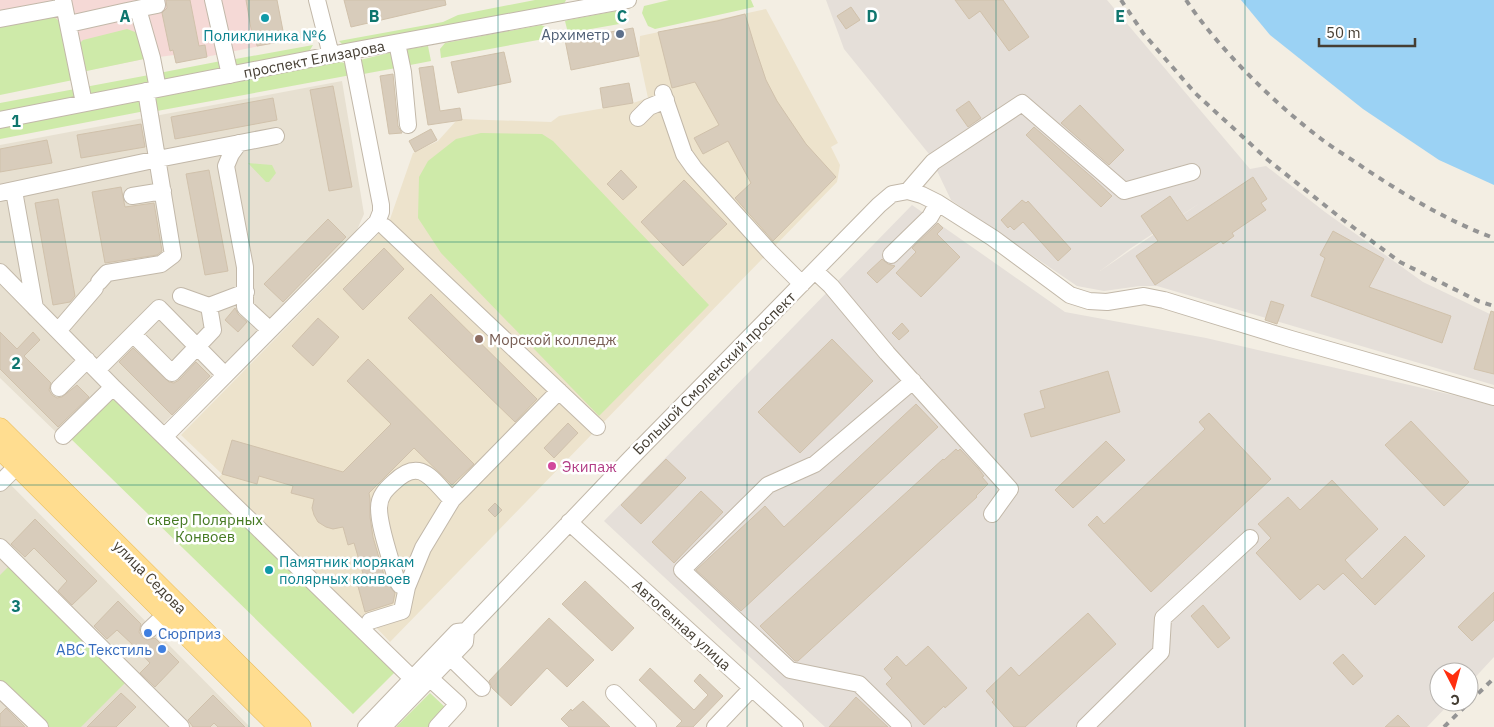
<svg xmlns="http://www.w3.org/2000/svg" width="1494" height="727" font-family="'IBM Plex Sans',sans-serif">
<rect width="100%" height="100%" fill="#f3eee3"/>
<!-- residential -->
<path fill="#e7e0d1" d="M 342,81 L 364,214 L 356,232 L 155,432 L 60,436 L 0,378 L 0,145 Z
M 0,474 L 1,475 L 250,727 L 0,727 Z"/>
<!-- industrial -->
<path fill="#e5dfd9" fill-rule="evenodd" d="M 826,0 L 1107,0 L 1250,169 L 1266,166 L 1325,212 L 1423,282 L 1494,316 L 1494,385 L 1157,286 L 1140,286 L 1104,291 L 1077,286 L 951,200 L 929,154 L 844,49 ZM 1200,203 L 1100,271 L 1131,248 Z
M 912,205 L 1065,312 L 1206,338 L 1457,396 L 1494,406 L 1494,657 L 1469,684 L 1469,672 L 1439,672 L 1439,702 L 1451,702 L 1427,727 L 825,727 L 604,521 Z"/>
<!-- education -->
<path fill="#ede3cc" d="M 766,9 L 838,143 L 831,147 L 840,165 L 837,182 L 390,642 L 370,621 L 352,630 L 208,489 L 222,474 L 181,435 L 385,227 L 389,222 L 413,153 L 438,141 L 456,121 L 460,119 L 551,122 L 559,116 L 633,103 L 648,98 L 639,56 L 640,36 Z"/>
<!-- medical -->
<path fill="#f5d9d6" d="M 0,0 L 277,0 L 285,41 L 176,63 L 174,55 L 144,59 L 0,88 Z"/>
<!-- green -->
<path fill="#ceeaa9" d="M 535,0 L 566,0 L 564,4 L 343,45 L 339,41 L 443,22 L 458,15 Z
M 669,0 L 751,0 L 754,7 L 655,29 L 648,26 L 642,13 L 644,6 Z
M 621,10 L 623,12 L 625,23 L 568,33 L 565,21 L 568,20 Z
M 52,16 L 61,22 L 73,80 L 0,95 L 0,25 Z
M 541,25 L 546,27 L 549,38 L 441,58 L 440,49 L 445,43 Z
M 127,29 L 138,33 L 144,59 L 82,72 L 79,44 L 83,40 Z
M 313,45 L 310,50 L 306,53 L 232,68 L 230,60 Z
M 428,46 L 431,61 L 405,66 L 402,50 Z
M 393,52 L 396,68 L 358,75 L 360,60 Z
M 221,61 L 223,70 L 160,82 L 159,73 Z
M 340,62 L 345,63 L 351,75 L 157,111 L 155,98 Z
M 149,75 L 150,84 L 87,96 L 85,87 Z
M 75,89 L 76,98 L 0,113 L 0,103 Z
M 143,100 L 145,111 L 0,139 L 0,127 Z
M 481,133 L 542,134 L 553,141 L 709,305 L 599,416 L 441,253 L 418,218 L 419,177 L 428,161 L 456,139 Z
M 248,163 L 272,165 L 276,173 L 269,182 L 266,182 Z
M 109,393 L 395,672 L 353,714 L 67,435 Z
M 11,564 L 126,682 L 81,727 L 46,727 L 0,682 L 0,575 Z
M 430,693 L 446,708 L 429,727 L 396,727 Z"/>
<!-- water -->
<path fill="#9bd2f4" d="M 1241,0 L 1494,0 L 1494,185 L 1439,160 L 1363,109 L 1270,35 Z"/>
<!-- building -->
<path fill="#d8ccbb" stroke="#d0c1ab" d="M 166,0 L 190,0 L 199,46 L 205,45 L 207,57 L 176,63 L 173,50 L 170,51 L 162,13 L 167,8 Z
M 246,0 L 277,0 L 285,41 L 257,46 L 256,40 L 253,40 Z
M 344,0 L 445,0 L 446,5 L 351,27 Z
M 955,0 L 1003,0 L 1029,37 L 1009,51 L 980,11 L 969,19 Z
M 851,7 L 860,20 L 846,29 L 837,16 Z
M 745,14 L 755,47 L 766,80 L 777,101 L 806,144 L 836,177 L 773,241 L 735,198 L 751,183 L 728,141 L 703,154 L 694,138 L 719,125 L 695,82 L 672,88 L 658,32 L 717,21 Z
M 633,28 L 639,56 L 571,70 L 565,40 Z
M 504,52 L 511,82 L 458,93 L 451,62 Z
M 433,66 L 440,111 L 460,108 L 462,120 L 428,125 L 419,68 Z
M 393,74 L 398,126 L 402,133 L 389,134 L 380,76 Z
M 629,83 L 633,103 L 603,108 L 600,88 Z
M 333,86 L 352,187 L 329,191 L 310,90 Z
M 273,98 L 277,120 L 175,139 L 171,117 Z
M 969,101 L 981,118 L 968,127 L 956,110 Z
M 1080,105 L 1124,150 L 1109,165 L 1061,123 Z
M 141,124 L 145,147 L 81,158 L 77,135 Z
M 1034,127 L 1094,179 L 1112,196 L 1101,207 L 1026,135 Z
M 431,129 L 437,140 L 415,152 L 409,141 Z
M 47,140 L 52,163 L 0,172 L 0,149 Z
M 209,170 L 228,271 L 205,275 L 186,174 Z
M 621,170 L 637,187 L 623,200 L 607,184 Z
M 1253,177 L 1267,199 L 1261,203 L 1266,210 L 1232,233 L 1234,236 L 1223,244 L 1221,241 L 1155,285 L 1136,256 L 1158,241 L 1141,216 L 1170,196 L 1187,221 Z
M 684,180 L 727,224 L 683,266 L 641,222 Z
M 121,187 L 125,207 L 154,203 L 162,251 L 157,255 L 105,263 L 92,192 Z
M 58,199 L 75,296 L 70,302 L 53,305 L 35,203 Z
M 1022,200 L 1026,203 L 1028,201 L 1071,249 L 1058,261 L 1023,222 L 1014,230 L 1010,226 L 1008,228 L 1001,220 Z
M 328,219 L 346,237 L 283,302 L 264,284 Z
M 938,223 L 943,228 L 937,234 L 960,257 L 921,297 L 896,273 L 916,252 L 912,248 Z
M 1333,231 L 1384,259 L 1369,287 L 1451,316 L 1442,343 L 1311,296 L 1325,258 L 1320,255 Z
M 384,248 L 404,269 L 363,310 L 343,289 Z
M 882,259 L 888,264 L 895,266 L 877,283 L 867,273 Z
M 431,294 L 537,399 L 515,422 L 408,318 Z
M 1271,301 L 1284,305 L 1277,324 L 1265,320 Z
M 235,308 L 238,314 L 247,322 L 238,332 L 225,320 Z
M 1491,311 L 1494,312 L 1494,374 L 1474,369 Z
M 318,318 L 339,337 L 313,366 L 292,346 Z
M 902,323 L 909,331 L 899,340 L 892,333 Z
M 0,332 L 17,349 L 33,332 L 40,340 L 24,356 L 51,383 L 49,390 L 52,395 L 57,398 L 62,397 L 77,385 L 89,397 L 58,427 L 0,369 Z
M 832,339 L 873,381 L 800,453 L 758,412 Z
M 133,348 L 169,382 L 174,383 L 179,380 L 196,362 L 210,376 L 172,415 L 119,362 Z
M 368,359 L 474,464 L 452,485 L 414,448 L 369,493 L 370,499 L 370,517 L 373,537 L 386,582 L 395,593 L 393,603 L 365,612 L 356,579 L 364,577 L 354,543 L 348,545 L 343,527 L 333,529 L 326,527 L 318,522 L 314,515 L 312,508 L 314,499 L 291,493 L 293,486 L 259,476 L 257,484 L 222,474 L 232,440 L 343,472 L 391,424 L 347,381 Z
M 1108,371 L 1120,412 L 1031,437 L 1024,414 L 1045,408 L 1040,391 Z
M 916,404 L 938,427 L 741,611 L 696,570 L 765,506 L 784,527 Z
M 1209,413 L 1271,479 L 1151,592 L 1088,525 L 1097,516 L 1104,524 L 1205,429 L 1199,422 Z
M 1411,421 L 1469,482 L 1444,506 L 1385,445 Z
M 568,423 L 578,433 L 554,458 L 544,448 Z
M 1106,441 L 1125,460 L 1073,508 L 1055,490 Z
M 956,449 L 958,451 L 960,449 L 978,468 L 984,476 L 982,477 L 988,484 L 976,496 L 977,497 L 798,661 L 795,661 L 760,626 L 943,459 L 944,460 Z
M 666,459 L 686,478 L 641,524 L 621,505 Z
M 1332,480 L 1378,529 L 1345,560 L 1362,579 L 1405,536 L 1425,556 L 1375,605 L 1343,573 L 1324,590 L 1318,584 L 1300,600 L 1256,553 L 1271,538 L 1258,524 L 1288,497 L 1300,510 Z
M 701,491 L 723,512 L 674,563 L 652,542 Z
M 495,503 L 502,510 L 495,517 L 488,510 Z
M 35,519 L 97,581 L 72,605 L 58,591 L 67,581 L 34,548 L 25,557 L 11,544 Z
M 585,581 L 634,628 L 612,651 L 562,604 Z
M 1494,592 L 1494,620 L 1472,641 L 1458,627 Z
M 118,601 L 141,624 L 139,632 L 142,637 L 147,640 L 155,638 L 179,662 L 155,687 L 140,673 L 150,663 L 134,646 L 117,630 L 107,639 L 94,626 Z
M 1203,605 L 1230,638 L 1218,648 L 1191,616 Z
M 1088,613 L 1116,644 L 1025,727 L 1014,727 L 992,702 L 994,700 L 986,691 L 1011,667 L 1019,676 Z
M 549,618 L 594,660 L 567,687 L 547,668 L 511,706 L 492,688 L 489,681 Z
M 928,646 L 967,688 L 945,708 L 944,706 L 924,725 L 886,684 L 892,678 L 884,669 L 897,656 L 906,666 Z
M 1343,654 L 1363,676 L 1353,685 L 1333,663 Z
M 650,668 L 694,710 L 708,695 L 694,681 L 700,674 L 723,696 L 693,727 L 676,727 L 682,721 L 639,680 Z
M 121,693 L 136,707 L 116,727 L 87,727 Z
M 213,695 L 245,727 L 218,727 L 214,723 L 210,727 L 193,727 L 188,720 Z
M 856,697 L 888,727 L 829,727 Z
M 583,701 L 610,727 L 569,727 L 561,719 L 571,709 L 572,711 Z
M 6,708 L 25,727 L 0,727 L 0,714 Z
M 1398,715 L 1410,727 L 1385,727 Z"/>
<g fill="none" stroke-linecap="round" stroke-linejoin="round">
<!-- minor casing -->
<g stroke="#c2b8a9" stroke-width="18">
<path id="minor" d="M 63,0 L 84,103
M 213,0 L 230,75
M 317,0 L 331,55
M 138,9 L 152,58 L 158,89
M 127,11 L 157,5 L 156,0
M 0,19 L 64,7
M 69,24 L 127,11
M 397,43 L 403,72 L 408,125
M 663,93 L 684,154 L 694,168 L 770,252 L 802,284
M 638,118 L 649,107 L 666,100
M 0,120 L 351,51 L 628,0
M 239,143 L 231,154 L 226,166 L 245,267 L 245,307 L 270,330
M 14,191 L 35,308
M 908,191 L 933,162 L 1022,103 L 1124,191 L 1192,172
M 0,193 L 158,159 L 276,136
M 132,196 L 163,191
M 385,227 L 597,427
M 891,255 L 930,217 L 938,203
M 815,271 L 831,286 L 887,353 L 1010,489 L 992,514
M 0,272 L 113,387 L 421,687
M 99,282 L 107,273 L 161,264 L 173,255 L 146,91
M 181,296 L 209,306 L 246,292
M 58,331 L 95,288
M 133,334 L 172,373 L 213,330 L 209,306
M 97,370 L 159,308 L 225,375
M 59,388 L 87,360
M 63,436 L 113,387
M 165,436 L 377,222 L 381,212 L 381,205 L 351,51
M 0,483 L 25,458
M 569,522 L 795,727
M 0,547 L 181,727
M 407,587 L 400,585 L 396,579 C 391,559 379,528 379,508 C 379,496 386,489 394,482 C 421,456 432,480 452,500
M 370,621 L 402,611 L 407,587 L 423,548 L 452,500 L 559,391
M 149,630 L 166,614
M 442,649 L 482,688
M 422,671 L 458,704 L 437,727
M 0,689 L 40,727
M 614,693 L 648,727
M 366,727 L 457,632 L 466,631 L 630,459 L 879,205 L 892,194 L 908,191 L 922,195 L 938,203 L 993,238 L 1070,295 L 1089,301 L 1107,302 L 1144,296 L 1164,300 L 1291,339 L 1494,397
M 383,727 L 465,642 L 466,631
M 715,727 L 752,688
M 903,727 L 859,684 L 790,670 L 682,570 L 768,485 L 815,464 L 913,381
M 1085,727 L 1161,652 L 1163,618 L 1250,538"/>
</g>
<!-- major casing -->
<g stroke="#eabc5a" stroke-width="21">
<path id="major" d="M 0,428 L 301,727
M 0,449 L 279,727"/>
</g>
<!-- minor -->
<use href="#minor" stroke="#fff" stroke-width="16"/>
<!-- major -->
<use href="#major" stroke="#ffdd90" stroke-width="20"/>
<!-- rail -->
<path stroke="#949494" stroke-width="4" stroke-dasharray="6 6" stroke-linecap="butt" d="M 1121,0 L 1143,33 L 1195,93 L 1268,160 L 1342,219 L 1400,262 L 1478,301 L 1494,306
M 1186,0 C 1218,48 1274,103 1320,138 C 1334,149 1350,158 1364,168 C 1405,195 1447,221 1494,238
M 1444,727 L 1494,678"/>
</g>
<!-- grid -->
<path fill="none" stroke="#0f766e" stroke-width="1" stroke-opacity="0.55" d="M 249,0 L 249,727M 498,0 L 498,727M 747,0 L 747,727M 996,0 L 996,727M 1245,0 L 1245,727M 0,242 L 1494,242M 0,485 L 1494,485"/>
<!-- markers -->
<g fill="#0f9aa8" stroke="#fff" stroke-width="2">
<circle cx="265" cy="18" r="5"/>
<circle cx="269" cy="570" r="5"/>
</g>
<circle fill="#5c6f8a" stroke="#fff" stroke-width="2" cx="620" cy="34" r="5"/>
<circle fill="#8d6e63" stroke="#fff" stroke-width="2" cx="479" cy="339" r="5"/>
<circle fill="#d1479c" stroke="#fff" stroke-width="2" cx="552" cy="466" r="5"/>
<g fill="#3f7fe0" stroke="#fff" stroke-width="2">
<circle cx="148" cy="633" r="5"/>
<circle cx="162" cy="649" r="5"/>
</g>
<g text-anchor="middle" dominant-baseline="central" stroke-width="5" stroke-linejoin="round" paint-order="stroke">
<!-- service labels -->
<g font-size="15" fill="#4e5e75" stroke="#fff" text-anchor="end">
<text x="610" y="34">Архиметр</text>
</g>
<!-- culture labels -->
<g font-size="15" fill="#0d838f" stroke="#fff">
<text x="265" y="35">Поликлиника №6</text>
<text x="279" y="561" text-anchor="start">Памятник морякам<tspan x="279" dy="17">полярных конвоев</tspan></text>
</g>
<!-- street labels -->
<g font-size="15" fill="#453e33" stroke="#fff">
<text transform="translate(314 59) rotate(-11)">проспект Елизарова</text>
<text transform="translate(714 373) rotate(-45)">Большой Смоленский проспект</text>
<text transform="translate(150 577) rotate(45)">улица Седова</text>
<text transform="translate(682 625) rotate(42)">Автогенная улица</text>
</g>
<!-- education labels -->
<g font-size="15" fill="#785e54" stroke="#fff" text-anchor="start">
<text x="489" y="339">Морской колледж</text>
</g>
<!-- hotel labels -->
<g font-size="15" fill="#b23c85" stroke="#fff" text-anchor="start">
<text x="562" y="466">Экипаж</text>
</g>
<!-- park labels -->
<g font-size="15" fill="#467a23" stroke="#fff">
<text x="205" y="519">сквер Полярных<tspan x="205" dy="17">Конвоев</tspan></text>
</g>
<!-- shop labels -->
<g font-size="15" fill="#366cbe" stroke="#fff" text-anchor="start">
<text x="158" y="633">Сюрприз</text>
<text x="152" y="649" text-anchor="end">ABC Текстиль</text>
</g>
</g>
<g font-size="16" text-anchor="middle" font-weight="bold" fill="#0f766e" stroke="#fff" stroke-width="5" stroke-linejoin="round" paint-order="stroke">
<text x="125" y="22">A</text>
<text x="374" y="22">B</text>
<text x="622" y="22">C</text>
<text x="872" y="22">D</text>
<text x="1120" y="22">E</text>
<text x="16" y="127">1</text>
<text x="16" y="369">2</text>
<text x="16" y="612">3</text>
</g>
<!-- north arrow -->
<g transform="translate(1454 687) rotate(174)"><circle r="24" fill="#ffffff" stroke="#b5b2ad"/>
<path d="M0-4L9 19L0 12L-9 19Z" fill="#ff2e0e"/>
<text y="-8" font-size="14" font-weight="bold" text-anchor="middle" fill="#453e33">С</text>
</g>
<!-- scale -->
<path d="M1319 38v8h96v-8" fill="none" stroke="#453e33" stroke-width="2.5"/>
<text x="1326" y="38" font-size="15" fill="#453e33" stroke="#ffffff" stroke-width="4" paint-order="stroke">50 m</text>
</svg>
